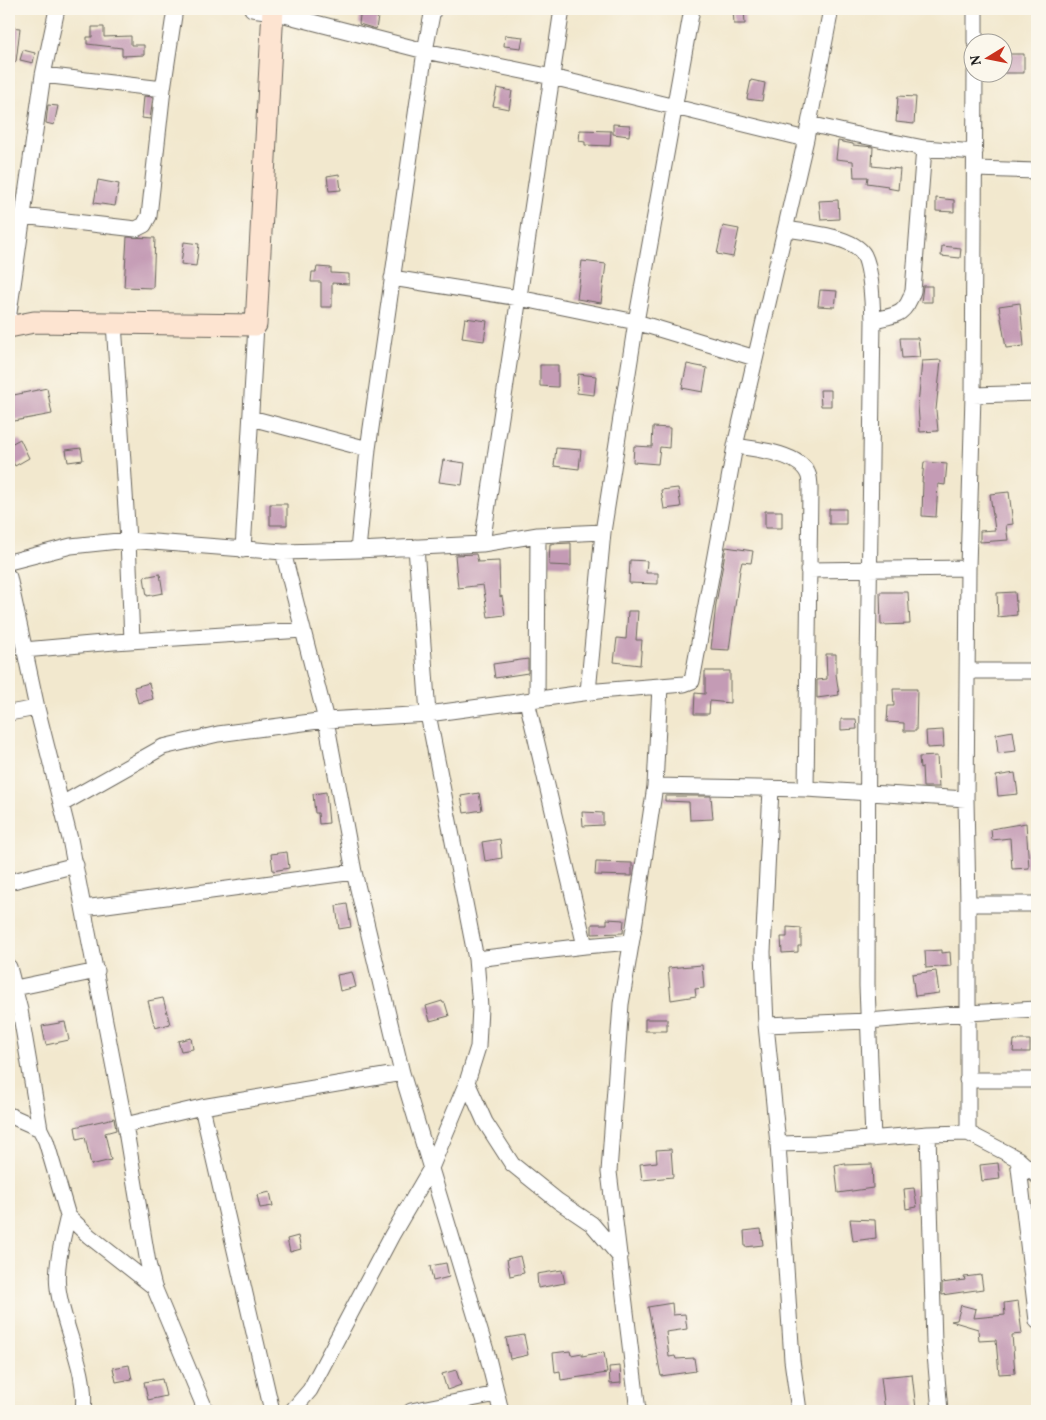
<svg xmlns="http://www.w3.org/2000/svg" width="1046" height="1420" font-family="Vollkorn,serif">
<rect width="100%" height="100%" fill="#fbf7ec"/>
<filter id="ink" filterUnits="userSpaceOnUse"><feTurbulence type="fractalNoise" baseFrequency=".02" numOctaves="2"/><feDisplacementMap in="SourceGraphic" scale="10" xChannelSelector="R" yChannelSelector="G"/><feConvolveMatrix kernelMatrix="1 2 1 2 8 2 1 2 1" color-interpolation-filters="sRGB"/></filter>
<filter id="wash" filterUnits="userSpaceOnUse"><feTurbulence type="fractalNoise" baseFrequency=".0096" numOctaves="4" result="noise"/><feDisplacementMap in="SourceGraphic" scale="20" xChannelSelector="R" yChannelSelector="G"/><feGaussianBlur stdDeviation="1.12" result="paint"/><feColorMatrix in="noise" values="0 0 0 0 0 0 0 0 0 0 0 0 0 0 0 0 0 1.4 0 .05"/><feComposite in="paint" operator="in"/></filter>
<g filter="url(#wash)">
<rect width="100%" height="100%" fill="#f2e8ce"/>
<g id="blocks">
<!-- building -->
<path fill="#c49bb5" d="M 733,9 L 744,9 L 745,24 L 734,24 Z
M 360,15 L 378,17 L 376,29 L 359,24 Z
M 9,27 L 20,28 L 16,62 L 9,62 Z
M 92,27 L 104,27 L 104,37 L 131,36 L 131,45 L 144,45 L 144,55 L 122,56 L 122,48 L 87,44 L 87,37 L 92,37 Z
M 505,35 L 523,37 L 521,48 L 504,46 Z
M 23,50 L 35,53 L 33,63 L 20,60 Z
M 1004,54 L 1024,54 L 1024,73 L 1004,73 Z
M 751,80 L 765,83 L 762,101 L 747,99 Z
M 497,88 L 512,91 L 509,109 L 493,106 Z
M 144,96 L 153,97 L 150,119 L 142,118 Z
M 898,96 L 916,97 L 914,124 L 896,122 Z
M 48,105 L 58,106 L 54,125 L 46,123 Z
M 613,124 L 630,125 L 629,136 L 613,134 Z
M 580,130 L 611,131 L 610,146 L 585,145 L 585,142 L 579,141 Z
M 838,141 L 853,144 L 853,145 L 873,147 L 872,166 L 900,169 L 898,190 L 887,188 L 888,186 L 867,183 L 868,177 L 854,177 L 853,161 L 836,159 Z
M 339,174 L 341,190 L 329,191 L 327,176 Z
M 98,180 L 119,184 L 115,206 L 94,203 Z
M 936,198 L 954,200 L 954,212 L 936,211 Z
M 838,200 L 839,219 L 821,220 L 819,201 Z
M 723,226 L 739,229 L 733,257 L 717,254 Z
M 127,237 L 155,238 L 153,288 L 124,287 Z
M 184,242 L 199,244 L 196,266 L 181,264 Z
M 942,246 L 961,248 L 960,258 L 941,256 Z
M 582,261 L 606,264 L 601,303 L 577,299 Z
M 317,267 L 331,268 L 331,273 L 349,274 L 349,284 L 332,283 L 332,307 L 321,307 L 321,282 L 311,282 L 312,272 L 316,272 Z
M 923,286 L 932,286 L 932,302 L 921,302 Z
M 820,290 L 837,291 L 835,307 L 818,306 Z
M 1020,303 L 1024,346 L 1006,348 L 999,306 Z
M 465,318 L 487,321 L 484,341 L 462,338 Z
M 900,338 L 918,338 L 920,357 L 902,358 Z
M 941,360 L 936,410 L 938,431 L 920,432 L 918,406 L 922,361 Z
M 687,364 L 707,368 L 703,392 L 682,388 Z
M 540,365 L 558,365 L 558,387 L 540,386 Z
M 578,374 L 596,376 L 594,395 L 577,393 Z
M 47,388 L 52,414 L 9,422 L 9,396 Z
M 820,390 L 831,390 L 831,406 L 821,406 Z
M 653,427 L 670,428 L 669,448 L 660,447 L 658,464 L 633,462 L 634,446 L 652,447 Z
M 20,439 L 29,458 L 15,466 L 9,454 L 9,445 Z
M 81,448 L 83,460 L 68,462 L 66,450 Z
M 556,448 L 581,450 L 579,469 L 554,466 Z
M 443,460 L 465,463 L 462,485 L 439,482 Z
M 924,462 L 947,464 L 945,485 L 938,484 L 936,517 L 922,516 L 923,482 L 922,482 Z
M 678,488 L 681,507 L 664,509 L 661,490 Z
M 1009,492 L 1013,524 L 1006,525 L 1008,540 L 980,542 L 980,531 L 995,530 L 990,494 Z
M 270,504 L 287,504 L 287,525 L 270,525 Z
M 829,509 L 846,509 L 846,524 L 829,524 Z
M 765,511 L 782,511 L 782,528 L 765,528 Z
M 571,543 L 571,566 L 549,565 L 550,544 Z
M 726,547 L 753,551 L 751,563 L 742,562 L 740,570 L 729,650 L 711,649 L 716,604 Z
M 476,554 L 478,562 L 499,561 L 500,597 L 502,596 L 505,615 L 488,617 L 483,585 L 458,588 L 455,555 Z
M 630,560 L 647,561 L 646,573 L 658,573 L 658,584 L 629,583 Z
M 160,574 L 163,593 L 147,596 L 144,577 Z
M 880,592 L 908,592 L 910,624 L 881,625 Z
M 1015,592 L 1017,615 L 998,617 L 997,593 Z
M 628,611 L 638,611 L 636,640 L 642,640 L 640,665 L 614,662 L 617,638 L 626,639 Z
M 826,654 L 836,654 L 836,674 L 839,695 L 817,698 L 817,680 L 827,679 Z
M 528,659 L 528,673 L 495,678 L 493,664 Z
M 705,671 L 730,671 L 730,703 L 710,701 L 709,714 L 694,714 L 695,693 L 705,694 Z
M 149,683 L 153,699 L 138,703 L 134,687 Z
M 893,689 L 917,689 L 916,731 L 904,731 L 904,723 L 887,722 L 888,706 L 894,706 Z
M 841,719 L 856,719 L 857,729 L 841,730 Z
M 943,730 L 944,747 L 927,748 L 926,731 Z
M 1013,731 L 1016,751 L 998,753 L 996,734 Z
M 937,756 L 939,787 L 923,787 L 922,767 L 920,768 L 919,757 Z
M 1015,773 L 1018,794 L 998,796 L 996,776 Z
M 326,792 L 329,823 L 319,824 L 318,813 L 315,813 L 313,794 Z
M 479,793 L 482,810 L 464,813 L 461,796 Z
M 665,796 L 711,796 L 713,819 L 690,820 L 689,802 L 665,801 Z
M 582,812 L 603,813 L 603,825 L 583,826 Z
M 1026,823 L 1029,868 L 1012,869 L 1010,838 L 992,840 L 991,829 Z
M 500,839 L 502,858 L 485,861 L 482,842 Z
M 287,852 L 289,868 L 273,871 L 271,854 Z
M 596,862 L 632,863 L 632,876 L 595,875 Z
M 347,904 L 351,927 L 339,929 L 336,906 Z
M 607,919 L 624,920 L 623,933 L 592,934 L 592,924 L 607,924 Z
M 787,927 L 801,928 L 801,946 L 798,946 L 798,952 L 782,953 L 781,937 L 787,937 Z
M 942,950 L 942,953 L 950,952 L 951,966 L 926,968 L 925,951 Z
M 702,965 L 704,988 L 695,989 L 696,996 L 671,1000 L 668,968 Z
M 936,971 L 939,993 L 915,996 L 912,974 Z
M 352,972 L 356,987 L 340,991 L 337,975 Z
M 163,998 L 170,1024 L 155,1028 L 148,1001 Z
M 442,1001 L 443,1003 L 445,1003 L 449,1016 L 430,1021 L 426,1006 Z
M 645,1019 L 667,1019 L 667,1031 L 645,1031 Z
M 65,1022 L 69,1040 L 46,1045 L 42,1026 Z
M 191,1038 L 193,1049 L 181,1051 L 178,1041 Z
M 1014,1040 L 1030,1040 L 1030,1052 L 1013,1052 Z
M 114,1118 L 116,1130 L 105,1133 L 111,1160 L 91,1165 L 85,1137 L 77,1139 L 75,1127 Z
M 671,1149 L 673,1177 L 642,1180 L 640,1164 L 657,1162 L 656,1150 Z
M 845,1163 L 845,1165 L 872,1164 L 873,1188 L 838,1193 L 835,1165 Z
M 998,1163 L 1000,1179 L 982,1181 L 980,1165 Z
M 914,1188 L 917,1207 L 906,1209 L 904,1189 Z
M 270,1192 L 273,1206 L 260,1208 L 257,1195 Z
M 850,1219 L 875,1220 L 876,1238 L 853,1241 Z
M 761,1229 L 763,1245 L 745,1247 L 744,1231 Z
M 298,1236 L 301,1249 L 290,1252 L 287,1239 Z
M 520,1256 L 524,1273 L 510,1276 L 507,1259 Z
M 446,1263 L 449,1277 L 433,1281 L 430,1266 Z
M 562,1270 L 565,1283 L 538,1288 L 537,1274 Z
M 981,1275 L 983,1289 L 942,1295 L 942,1283 L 965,1280 L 964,1277 Z
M 1018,1301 L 1022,1334 L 1012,1335 L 1015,1373 L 999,1374 L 996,1340 L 979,1341 L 978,1329 L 951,1321 L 957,1320 L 961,1305 L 976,1309 L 974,1318 L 1005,1315 L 1004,1303 Z
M 672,1303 L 673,1315 L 685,1314 L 687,1329 L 666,1332 L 669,1357 L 675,1356 L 676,1359 L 694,1358 L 696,1371 L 661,1376 L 648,1307 Z
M 524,1335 L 528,1355 L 510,1359 L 506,1338 Z
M 570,1351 L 571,1355 L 582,1353 L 582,1356 L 604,1352 L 607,1373 L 561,1380 L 560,1371 L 555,1372 L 553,1353 Z
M 129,1365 L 132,1379 L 116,1382 L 113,1368 Z
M 620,1366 L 621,1383 L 610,1384 L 609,1367 Z
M 456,1370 L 461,1385 L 447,1390 L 442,1374 Z
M 912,1374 L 916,1409 L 885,1411 L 881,1377 Z
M 162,1379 L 166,1396 L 148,1400 L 144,1382 Z"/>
</g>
</g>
<g filter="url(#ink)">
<use href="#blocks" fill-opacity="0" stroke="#67635a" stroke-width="1"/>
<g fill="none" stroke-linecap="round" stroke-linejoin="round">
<!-- street casing -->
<g stroke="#67635a" stroke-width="17">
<path id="street" d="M 252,9 L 273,12 L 425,51 L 552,77 L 806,139
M 975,42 L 975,9
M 43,75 L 163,89
M 809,124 L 853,134 L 924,148 L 975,152
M 975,169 L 1037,171
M 22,216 L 136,229 L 144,225 L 149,216 L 163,89 L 175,9
M 785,229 C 805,232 854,236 864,255 C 872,271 872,303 873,320 L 868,668 L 867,986 L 873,1139
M 392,278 L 519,298 L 636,322 L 755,358
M 9,313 L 43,75 L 57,9
M 873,320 C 896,315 905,316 913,291 L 924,148
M 114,323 L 128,540 L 132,641
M 973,395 L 1037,393
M 251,418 L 368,449
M 735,446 C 755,449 799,453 808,474 C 810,478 810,485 810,490 L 806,789
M 482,544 L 562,9
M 243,550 L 256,325
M 358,550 L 368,449 L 425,51 L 433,9
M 283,552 L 326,720 L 354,872 L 402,1073 L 487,1354 L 501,1411
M 9,562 L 71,546 L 128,540 L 283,552 L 358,550 L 482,544 L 538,535 L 603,532
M 808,570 L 968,568
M 9,577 L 37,708 L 70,839 L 125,1125 L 148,1263 L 154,1287 L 206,1411
M 24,650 L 114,642 L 303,630
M 968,671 L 1037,671
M 588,692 L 603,532 L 636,322 L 692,9
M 537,699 L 538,535
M 527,701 L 585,946
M 9,713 L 37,708
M 655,786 L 806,789 L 966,799
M 771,789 L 763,952 L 766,1025 L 778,1144 L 792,1360 L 799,1411
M 62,804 L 163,747 L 218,734 L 326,720 L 428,714 L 598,691 L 660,686
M 9,882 L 76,865
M 968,904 L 1037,904
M 84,908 L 354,872
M 476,959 L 585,946 L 631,942
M 9,967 L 20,1010 L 40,1129
M 15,988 L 97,971
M 766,1025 L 868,1021 L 968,1013 L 1037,1009
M 967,1080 L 1037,1080
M 467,1082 L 485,1122 L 512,1164 L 558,1201 L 592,1224 L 620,1257
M 202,1107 L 272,1411
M 9,1115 L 40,1129 L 46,1141 L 68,1216 L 89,1236 L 154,1287
M 125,1125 L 202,1107 L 402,1073
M 968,1133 L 968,904 L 966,799 L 968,568 L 973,395 L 975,72
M 928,1134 L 934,1343 L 940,1411
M 778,1144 L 820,1143 L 928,1134 L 968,1133 L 1018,1159 L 1037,1176
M 1018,1159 L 1037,1321
M 68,1216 C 63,1237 55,1267 58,1288 C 63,1329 88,1369 83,1411
M 292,1411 L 310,1390 L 392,1235 L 431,1168 L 467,1082 L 478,1047 L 480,1007 L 476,959 L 428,714 L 416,547
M 411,1411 L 497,1394
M 638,1411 L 609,1172 L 621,1004 L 635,921 L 655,786 L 660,686 L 684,684 L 692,681 L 735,446 L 806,139 L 831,9"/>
</g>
<!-- secondary casing -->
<g stroke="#67635a" stroke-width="23">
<path id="secondary" d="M 9,327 L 34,322 L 256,325 L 273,9"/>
</g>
<!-- street -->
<use href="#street" stroke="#fff" stroke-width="15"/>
<!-- secondary -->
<use href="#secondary" stroke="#fde4d1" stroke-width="21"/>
</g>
</g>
<!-- margin -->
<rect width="1046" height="1420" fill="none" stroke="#fbf7ec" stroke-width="30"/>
<!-- north arrow -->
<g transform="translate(988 58) rotate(260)"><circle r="24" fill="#fbf7ec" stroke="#a29f99"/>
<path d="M0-4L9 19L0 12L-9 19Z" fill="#c8321e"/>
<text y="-8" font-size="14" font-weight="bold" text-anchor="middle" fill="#1c1c1c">N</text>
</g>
</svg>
